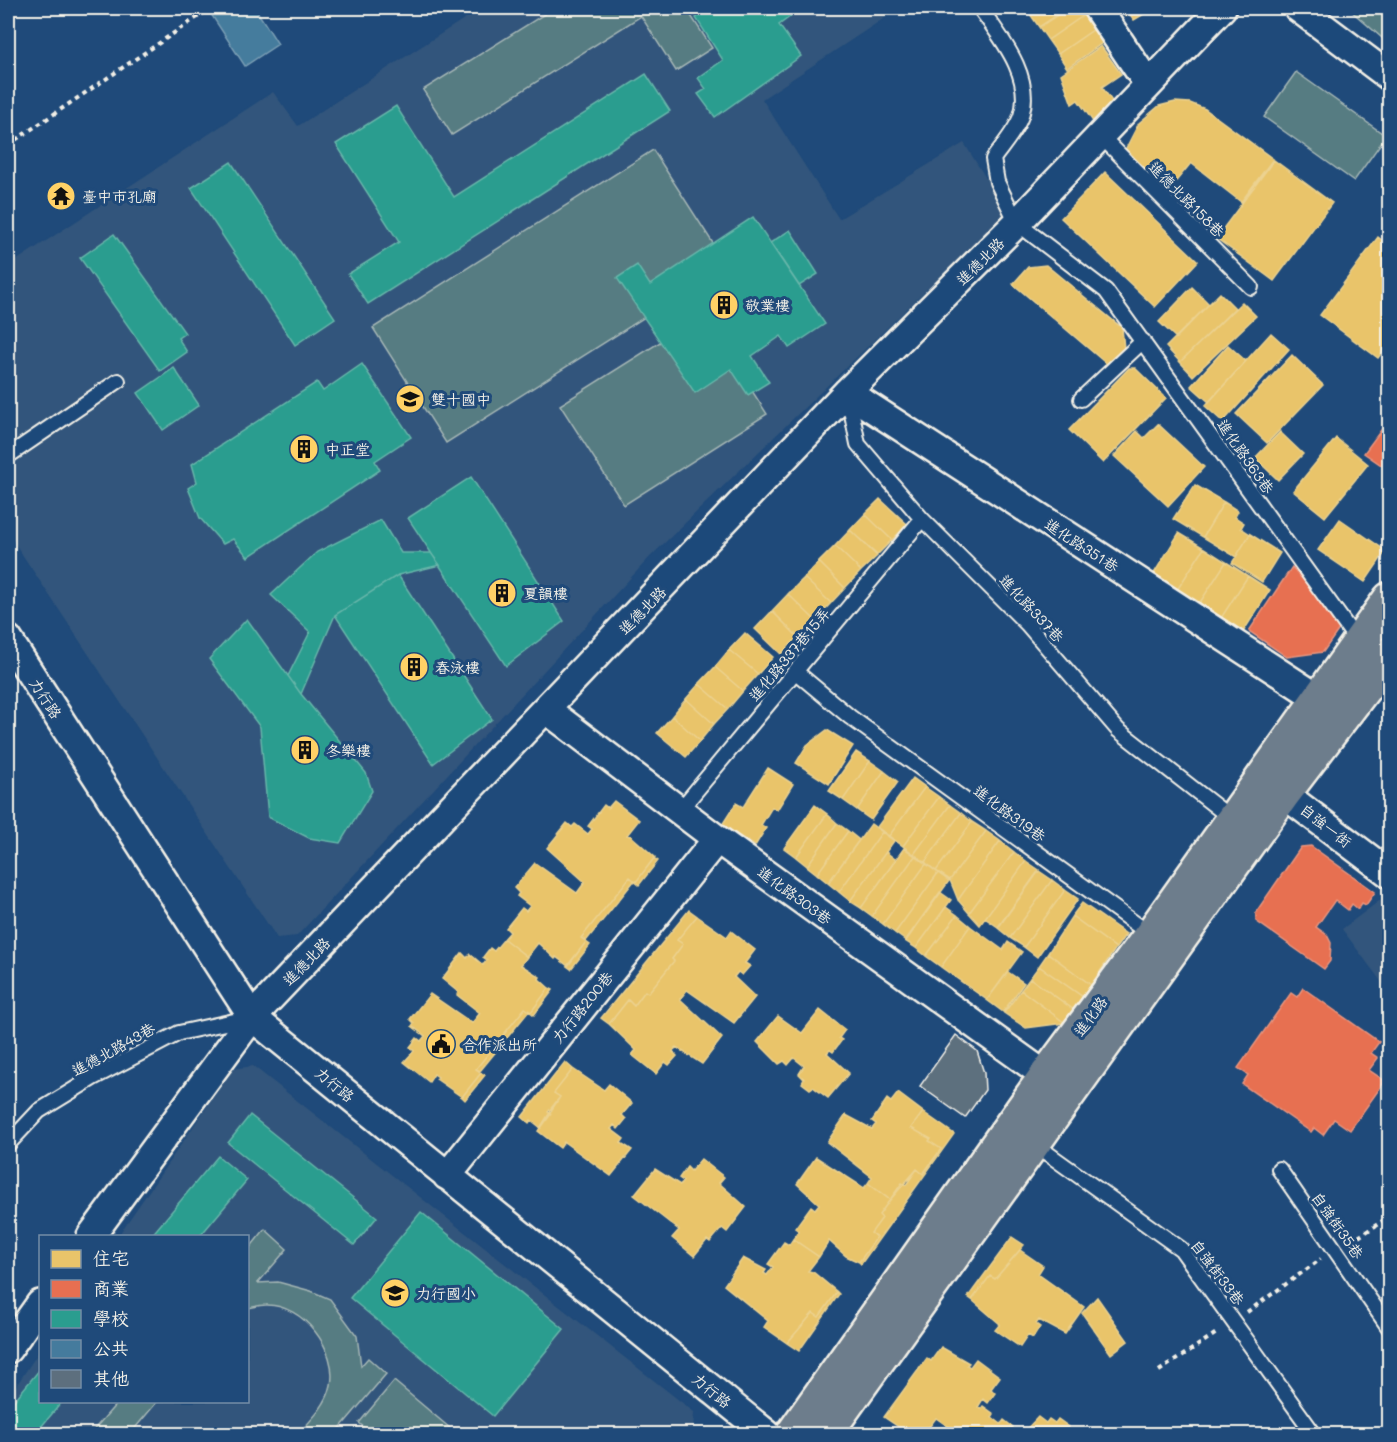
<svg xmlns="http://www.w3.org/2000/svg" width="1397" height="1442" font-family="Mali,'LXGW WenKai TC',sans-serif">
<rect width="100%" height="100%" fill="#1f4a7a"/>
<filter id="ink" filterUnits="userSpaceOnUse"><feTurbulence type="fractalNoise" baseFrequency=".0167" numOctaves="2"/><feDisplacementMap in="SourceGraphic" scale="12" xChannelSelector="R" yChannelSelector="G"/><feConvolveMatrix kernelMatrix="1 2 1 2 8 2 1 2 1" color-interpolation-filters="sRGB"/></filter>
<g filter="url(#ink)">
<!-- built -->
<path fill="#32557b" d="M 481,8 L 880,8 L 886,17 L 762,99 L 839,219 L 964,143 L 1007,212 L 651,556 L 297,936 L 277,938 L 8,533 L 8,266 L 273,92 L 298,126 Z
M 1383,898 L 1389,907 L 1389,992 L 1342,929 Z
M 253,1066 L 694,1412 L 693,1434 L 8,1434 L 8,1398 L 40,1350 L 40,1402 L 248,1402 L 248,1236 L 118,1236 L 233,1069 Z"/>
<!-- green -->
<path fill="#567c82" stroke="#a5b6b5" stroke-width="1.5" d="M 554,8 L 686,8 L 712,48 L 676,71 L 641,16 L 452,135 L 423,90 Z
M 1348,8 L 1389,8 L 1389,44 Z
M 1296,72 L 1386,136 L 1354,181 L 1264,117 Z
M 653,150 L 727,265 L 446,443 L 373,328 Z
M 703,315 L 767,414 L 624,505 L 560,405 Z
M 265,1229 L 287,1249 L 258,1283 L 278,1282 L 311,1291 L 330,1299 L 357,1336 L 361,1366 L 368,1358 L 386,1374 L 335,1434 L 298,1434 C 311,1420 327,1405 331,1385 C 338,1350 303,1304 266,1305 C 260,1305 253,1307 248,1308 L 248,1250 Z
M 394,1381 L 457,1434 L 372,1434 L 359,1423 Z
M 118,1402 L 157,1402 L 130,1434 L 90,1434 Z"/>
<!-- homes -->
<path fill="#e9c46a" stroke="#ecd290" stroke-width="1.5" d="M 1040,8 L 1068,8 L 1039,27 L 1030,14 Z
M 1068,8 L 1093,9 L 1048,40 L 1039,27 Z
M 1119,8 L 1154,8 L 1134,20 L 1129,13 L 1125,16 Z
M 1093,9 L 1103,23 L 1058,54 L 1048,40 Z
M 1103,23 L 1112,36 L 1067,68 L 1058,54 Z
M 1101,46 L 1121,74 L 1102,87 L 1116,107 L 1094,123 L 1078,100 L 1072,104 L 1061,74 Z
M 1175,102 L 1190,103 L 1205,109 L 1273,159 L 1241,202 L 1191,163 L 1168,191 L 1125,150 L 1139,123 L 1159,106 Z
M 1274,160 L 1332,203 L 1274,281 L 1216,238 Z
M 1105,172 L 1198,261 L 1155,307 L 1061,218 Z
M 1378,237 L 1390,246 L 1390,342 L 1378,358 L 1320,315 Z
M 1046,265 L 1122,328 L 1124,349 L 1109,366 L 1013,284 L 1028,267 Z
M 1192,287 L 1209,304 L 1176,338 L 1159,322 Z
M 1220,293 L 1235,308 L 1180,362 L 1166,347 Z
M 1242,302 L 1256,316 L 1193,376 L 1180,362 Z
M 1271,333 L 1289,349 L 1223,422 L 1205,406 Z
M 1228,345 L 1246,361 L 1209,402 L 1191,386 Z
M 1292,355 L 1323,385 L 1267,443 L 1236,414 Z
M 1129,368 L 1135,368 L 1166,398 L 1103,463 L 1069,430 Z
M 1158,424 L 1204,467 L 1168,506 L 1114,456 L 1137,431 L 1144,438 Z
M 1280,432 L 1303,454 L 1278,480 L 1255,458 Z
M 1336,438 L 1368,464 L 1325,517 L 1293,491 Z
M 1195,485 L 1224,502 L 1203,537 L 1173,519 Z
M 880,499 L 907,524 L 892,540 L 865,514 Z
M 1224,502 L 1238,511 L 1235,517 L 1244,523 L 1241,528 L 1250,534 L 1236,557 L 1203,537 Z
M 865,514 L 892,540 L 877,555 L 850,530 Z
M 1340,519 L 1386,551 L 1365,582 L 1318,550 Z
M 850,530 L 877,556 L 861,571 L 835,546 Z
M 1179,533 L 1204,548 L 1177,590 L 1153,575 Z
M 1250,534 L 1280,553 L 1262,582 L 1232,563 Z
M 835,546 L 861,571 L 845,588 L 819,562 Z
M 1204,548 L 1226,562 L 1199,604 L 1177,590 Z
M 819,562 L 845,588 L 831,603 L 804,578 Z
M 1226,562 L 1248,576 L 1221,618 L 1199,604 Z
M 1248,576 L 1270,590 L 1243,632 L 1221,618 Z
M 804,578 L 831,603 L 815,620 L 788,594 Z
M 788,594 L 815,620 L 798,637 L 772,611 Z
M 772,611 L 798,637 L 781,654 L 755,629 Z
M 745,633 L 773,657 L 758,674 L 729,650 Z
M 729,650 L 758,674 L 743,691 L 715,667 Z
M 715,667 L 743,691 L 728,709 L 699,684 Z
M 699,684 L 728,709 L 714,724 L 686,699 Z
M 686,699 L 714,724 L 700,741 L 672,716 Z
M 672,716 L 700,741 L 686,757 L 657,733 Z
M 827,730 L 853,746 L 829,784 L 796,763 L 807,745 Z
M 856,752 L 870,761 L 843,800 L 829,791 Z
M 870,761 L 884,771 L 857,810 L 843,800 Z
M 768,768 L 793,784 L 777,810 L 772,807 L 761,825 L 766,828 L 755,846 L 722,825 L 736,803 L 743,807 Z
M 884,771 L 898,782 L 871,820 L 857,810 Z
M 913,778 L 925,787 L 889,836 L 877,827 Z
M 925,787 L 939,797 L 903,846 L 889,836 Z
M 939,797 L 950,805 L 914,854 L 903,846 Z
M 614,801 L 639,820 L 627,835 L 631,836 L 655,857 L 636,882 L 630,877 L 581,938 L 586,942 L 568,966 L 556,957 L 555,959 L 538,943 L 527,957 L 504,939 L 510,932 L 506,928 L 522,908 L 526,911 L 530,906 L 517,896 L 519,893 L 514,888 L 535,863 L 577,893 L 585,882 L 547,848 L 567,823 L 572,827 L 575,824 L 588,834 L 592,829 L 588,826 L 604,805 L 608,808 Z
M 815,805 L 827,814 L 796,857 L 784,848 Z
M 950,805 L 961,813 L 925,862 L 914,854 Z
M 961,813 L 972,822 L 936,871 L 925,862 Z
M 827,814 L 837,823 L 807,866 L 796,857 Z
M 972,822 L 986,831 L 950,880 L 936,871 Z
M 837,823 L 848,831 L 817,874 L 807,866 Z
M 871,824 L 882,832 L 839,892 L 828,883 Z
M 848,831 L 859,840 L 828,883 L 817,874 Z
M 986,831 L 1000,841 L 958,900 L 950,880 Z
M 882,832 L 894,841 L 850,901 L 839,892 Z
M 1000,841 L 1014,852 L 969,913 L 958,900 Z
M 904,848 L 915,856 L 872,916 L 861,908 Z
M 886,852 L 896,860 L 861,908 L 850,901 Z
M 1014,852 L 1026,861 L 980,925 L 969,913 Z
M 915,856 L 926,864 L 883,924 L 872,916 Z
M 654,858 L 658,861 L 639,885 L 634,881 L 586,941 L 581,938 L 630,877 L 636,882 Z
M 1026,861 L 1039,870 L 998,927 L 985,918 Z
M 926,864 L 938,873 L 895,933 L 883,924 Z
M 1039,871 L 1052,880 L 1010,938 L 998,928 Z
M 938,873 L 949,881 L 906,941 L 895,933 Z
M 1052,880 L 1065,890 L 1024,947 L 1010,938 Z
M 1065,890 L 1078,899 L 1037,957 L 1024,947 Z
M 940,892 L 951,900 L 916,948 L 905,941 Z
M 1082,903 L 1126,934 L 1116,948 L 1072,916 Z
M 946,907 L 957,915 L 926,956 L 916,948 Z
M 689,910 L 697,916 L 677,940 L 683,944 L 672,959 L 674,961 L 648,993 L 645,991 L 634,1006 L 628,1000 L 609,1024 L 601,1018 Z
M 957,915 L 970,926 L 941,967 L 926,956 Z
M 697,916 L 727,937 L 731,931 L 755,950 L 745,963 L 750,966 L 742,975 L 738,972 L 734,977 L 755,997 L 734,1023 L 687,990 L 680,999 L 722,1038 L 702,1064 L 676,1047 L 673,1052 L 677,1056 L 669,1065 L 665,1062 L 656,1074 L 632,1055 L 636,1050 L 609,1024 L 628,1000 L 634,1006 L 645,991 L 648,993 L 674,961 L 672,959 L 683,944 L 677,940 Z
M 1072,916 L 1116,948 L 1091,985 L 1048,953 Z
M 970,926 L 1003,950 L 1008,942 L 1022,952 L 987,1000 L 941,967 Z
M 504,939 L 527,957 L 521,965 L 540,977 L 539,979 L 549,988 L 531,1012 L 525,1008 L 476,1069 L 481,1073 L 462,1097 L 436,1079 L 438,1077 L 434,1074 L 429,1082 L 404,1062 L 414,1051 L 410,1047 L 417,1038 L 421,1041 L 425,1036 L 412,1026 L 414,1023 L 410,1019 L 430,994 L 472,1023 L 480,1013 L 457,995 L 458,992 L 442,979 L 462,953 L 467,958 L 470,954 L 483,965 L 487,960 L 483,957 L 490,948 L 494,951 Z
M 586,942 L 590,945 L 571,969 L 567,966 Z
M 1048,953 L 1091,985 L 1083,997 L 1039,966 Z
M 1039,966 L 1083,997 L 1074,1010 L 1030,978 Z
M 1008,972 L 1024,983 L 1003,1012 L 987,1000 Z
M 1030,978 L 1074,1010 L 1065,1023 L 1021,990 Z
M 549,988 L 553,990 L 534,1015 L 529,1011 L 480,1071 L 476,1069 L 525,1008 L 531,1012 Z
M 1021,990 L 1065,1023 L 1026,1028 L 1004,1013 Z
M 820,1010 L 845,1030 L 839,1038 L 842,1040 L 833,1052 L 830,1050 L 827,1053 L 849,1073 L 828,1098 L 813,1087 L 810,1089 L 802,1083 L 804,1079 L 799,1074 L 804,1066 L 794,1058 L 788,1065 L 784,1061 L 779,1064 L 757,1042 L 778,1016 L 802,1033 Z
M 565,1062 L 573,1069 L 554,1093 L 560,1097 L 548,1112 L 551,1114 L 541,1128 L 531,1120 L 529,1123 L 522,1117 Z
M 573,1069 L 604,1090 L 609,1084 L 632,1103 L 622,1115 L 626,1119 L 618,1129 L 614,1125 L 611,1129 L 624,1139 L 621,1143 L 632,1150 L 611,1176 L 564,1142 L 560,1148 L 538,1131 L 560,1097 L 554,1093 Z
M 481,1073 L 485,1075 L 465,1100 L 462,1097 Z
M 898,1093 L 923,1112 L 911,1128 L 931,1139 L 929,1141 L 941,1149 L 923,1174 L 917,1169 L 890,1200 L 868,1183 L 872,1177 L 827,1142 L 846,1115 L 872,1129 L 876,1124 L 872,1121 L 887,1099 L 891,1102 Z
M 923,1112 L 954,1134 L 861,1264 L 859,1262 L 877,1237 L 871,1233 L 882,1218 L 879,1215 L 902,1183 L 906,1185 L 917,1169 L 923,1174 L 941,1149 L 929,1141 L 931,1139 L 911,1128 Z
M 816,1157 L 864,1188 L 868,1183 L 890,1200 L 879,1215 L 882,1218 L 871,1233 L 877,1237 L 859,1262 L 846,1256 L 829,1241 L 819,1257 L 793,1239 L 799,1231 L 795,1228 L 811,1206 L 815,1209 L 819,1204 L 797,1184 Z
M 701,1159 L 724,1177 L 719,1183 L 746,1207 L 727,1232 L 722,1228 L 710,1242 L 707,1240 L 694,1256 L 672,1238 L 679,1230 L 634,1195 L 655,1169 L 680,1185 L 683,1181 L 679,1178 L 687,1167 L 691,1171 Z
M 1012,1237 L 1024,1245 L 995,1279 L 990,1276 L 972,1300 L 968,1297 Z
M 793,1239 L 819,1257 L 808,1271 L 813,1272 L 837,1292 L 819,1317 L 813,1313 L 787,1343 L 764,1327 L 768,1321 L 724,1285 L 743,1258 L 766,1270 L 764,1273 L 767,1275 L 773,1267 L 768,1264 L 784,1242 L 789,1245 Z
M 1020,1250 L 1043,1266 L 1038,1274 L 1084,1307 L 1065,1334 L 1039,1320 L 1036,1324 L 1040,1327 L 1033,1338 L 1028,1335 L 1020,1347 L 995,1330 L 1000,1324 L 972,1300 L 990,1276 L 995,1279 Z
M 837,1292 L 839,1294 L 799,1351 L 787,1343 L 813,1313 L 819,1317 Z
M 1097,1297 L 1128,1341 L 1111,1354 L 1082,1313 Z
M 941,1347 L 969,1363 L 967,1365 L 970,1367 L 976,1359 L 1000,1377 L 991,1389 L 995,1393 L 988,1403 L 983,1399 L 978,1407 L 981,1409 L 983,1406 L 994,1414 L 992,1417 L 1001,1424 L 1004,1420 L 1013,1427 L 1010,1430 L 1015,1434 L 959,1434 L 936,1418 L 924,1434 L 909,1434 L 884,1417 L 927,1358 L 931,1361 Z
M 1038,1417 L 1046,1423 L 1049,1419 L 1055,1423 L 1058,1419 L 1069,1427 L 1064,1434 L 1022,1434 Z"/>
<!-- shops -->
<path fill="#e76f51" stroke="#eb967e" stroke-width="1.5" d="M 1390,418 L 1390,471 L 1364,453 Z
M 1292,567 L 1342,625 L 1323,652 L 1287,657 L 1249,631 Z
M 1311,846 L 1375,892 L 1366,905 L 1362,903 L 1358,909 L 1352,904 L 1348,910 L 1335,900 L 1316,927 L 1327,935 L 1331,943 L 1330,961 L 1324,969 L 1256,921 L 1256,912 L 1301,847 Z
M 1303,988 L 1379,1042 L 1371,1053 L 1378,1058 L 1369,1070 L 1385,1081 L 1350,1130 L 1334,1119 L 1323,1135 L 1314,1128 L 1311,1132 L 1242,1084 L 1248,1075 L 1238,1068 L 1291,993 L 1297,997 Z"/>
<!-- schools -->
<path fill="#2a9d8f" stroke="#67b6aa" stroke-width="1.5" d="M 711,8 L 802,8 L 779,25 L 801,56 L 715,117 L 698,94 L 706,89 L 698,78 L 723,60 L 696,18 Z
M 646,74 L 670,111 L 368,304 L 348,274 L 399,242 L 336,144 L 396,106 L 454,197 Z
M 231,162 L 335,318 L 295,345 L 191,188 Z
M 753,217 L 825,324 L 789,348 L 781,336 L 752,356 L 769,382 L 748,395 L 731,369 L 695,393 L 617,278 L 637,265 L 650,285 Z
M 790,230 L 818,274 L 799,286 L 770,243 Z
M 114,234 L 185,333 L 178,338 L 187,352 L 160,371 L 80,258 Z
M 362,364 L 411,437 L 375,461 L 380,470 L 248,557 L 233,539 L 223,544 L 200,518 L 188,488 L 197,482 L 192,464 L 317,382 L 323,391 Z
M 174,368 L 199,405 L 163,430 L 138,393 Z
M 471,477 L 564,621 L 506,666 L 408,518 Z
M 381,520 L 401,553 L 431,553 L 440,565 L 398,575 L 335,615 L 301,694 L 288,676 L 310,632 L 271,595 L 317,552 Z
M 398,575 L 492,719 L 433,764 L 335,615 Z
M 247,619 L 301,694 L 366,773 L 372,791 L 340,843 L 309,838 L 268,817 L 260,727 L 209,659 Z
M 250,1115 L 377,1217 L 354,1245 L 228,1143 Z
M 218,1156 L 247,1180 L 200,1236 L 151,1236 Z
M 421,1212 L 564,1329 L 493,1416 L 350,1298 Z
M 40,1369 L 40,1402 L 62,1402 L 35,1434 L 8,1434 L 8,1408 Z"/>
<!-- public -->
<path fill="#457b9d" stroke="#7a9eb4" stroke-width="1.5" d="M 215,8 L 255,8 L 278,44 L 245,66 L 209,11 Z"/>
<!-- building -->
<path fill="#5d6f7e" stroke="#f4f1e8" stroke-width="1.5" d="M 956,1035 L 977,1051 L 984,1073 L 985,1090 L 965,1118 L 920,1086 Z"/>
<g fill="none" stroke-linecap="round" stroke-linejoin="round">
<!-- service casing -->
<g stroke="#f4f1e8" stroke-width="18">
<path id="service" d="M 980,8 C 1001,38 1034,77 1021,116 C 1016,131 1002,146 993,159 L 997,182 L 1017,223 L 1106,291 L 1358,642
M 1100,135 L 1251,287
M 848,394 L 858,444 L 922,519 L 1027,624 L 1118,730 L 1232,819
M 1081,399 L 1143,341
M 8,456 L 118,381
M 796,672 L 850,717 L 1151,935
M 680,810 L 922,519
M 1033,1143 L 1181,1249 L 1314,1434
M 8,1144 L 39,1111 L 93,1078 L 179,1033 L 248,1018
M 1279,1169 L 1390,1329"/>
</g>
<!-- minor casing -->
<g stroke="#f4f1e8" stroke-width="32">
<path id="minor" d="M 1097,8 L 1148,84
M 1298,8 L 1390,77
M 847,392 L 1318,698
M 8,639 L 252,1017 L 767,1434
M 547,710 L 717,839 L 1046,1076
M 1268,782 L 1390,874
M 447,1176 L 717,839
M 91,1236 L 252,1017 L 847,392 L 1017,223 L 1222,8
M 8,1349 L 40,1304"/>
</g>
<!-- primary casing -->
<g stroke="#f4f1e8" stroke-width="38">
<path id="primary" d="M 793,1434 L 1046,1076 L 1151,935 L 1390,599
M 825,1434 L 1284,793 L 1390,654"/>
</g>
<!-- path -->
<path stroke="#f4f1e8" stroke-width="4" stroke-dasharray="4.5 4.5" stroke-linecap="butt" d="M 8,145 L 211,8
M 1351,1242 L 1390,1216
M 1247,1312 L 1321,1259
M 1159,1371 L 1218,1332"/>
<!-- service -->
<use href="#service" stroke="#1f4a7a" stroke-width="14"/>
<!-- minor -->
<use href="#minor" stroke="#1f4a7a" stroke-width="27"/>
<!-- primary -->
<use href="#primary" stroke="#6d7d8c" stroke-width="33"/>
</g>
</g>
<!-- icons -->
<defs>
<g id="temple-disc" transform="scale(1.5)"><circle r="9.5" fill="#ffd166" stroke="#1f4a7a"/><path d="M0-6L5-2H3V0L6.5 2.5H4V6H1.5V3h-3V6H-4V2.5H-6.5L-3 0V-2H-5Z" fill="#111"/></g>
<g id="building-disc" transform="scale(1.5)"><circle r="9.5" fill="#ffd166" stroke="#1f4a7a"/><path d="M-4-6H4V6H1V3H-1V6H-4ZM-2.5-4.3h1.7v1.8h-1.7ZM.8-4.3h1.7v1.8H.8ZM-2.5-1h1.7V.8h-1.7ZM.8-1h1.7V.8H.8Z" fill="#111"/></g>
<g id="school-disc" transform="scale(1.5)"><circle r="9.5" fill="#ffd166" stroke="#1f4a7a"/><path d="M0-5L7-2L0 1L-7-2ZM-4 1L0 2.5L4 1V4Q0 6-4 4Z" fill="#111"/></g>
<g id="civic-disc" transform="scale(1.5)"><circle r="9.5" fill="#ffd166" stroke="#1f4a7a"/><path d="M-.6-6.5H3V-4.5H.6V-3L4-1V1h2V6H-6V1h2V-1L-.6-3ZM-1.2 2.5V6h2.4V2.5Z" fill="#111"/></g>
</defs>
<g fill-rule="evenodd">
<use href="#temple-disc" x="61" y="196"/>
<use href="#building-disc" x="724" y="305"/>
<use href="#school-disc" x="410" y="399"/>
<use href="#building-disc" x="304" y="449"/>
<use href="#building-disc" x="502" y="593"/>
<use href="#building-disc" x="414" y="667"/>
<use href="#building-disc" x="305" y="750"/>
<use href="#civic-disc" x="441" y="1044"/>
<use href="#school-disc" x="395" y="1293"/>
</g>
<g text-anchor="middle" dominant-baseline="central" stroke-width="6" stroke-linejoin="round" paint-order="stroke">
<!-- poi labels -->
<g font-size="15" fill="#f4f1e8" stroke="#1f4a7a" text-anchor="start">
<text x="82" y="196">臺中市孔廟</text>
<text x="745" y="305">敬業樓</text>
<text x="431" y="399">雙十國中</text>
<text x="325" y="449">中正堂</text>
<text x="523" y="593">夏韻樓</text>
<text x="435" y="667">春泳樓</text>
<text x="326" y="750">冬樂樓</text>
<text x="462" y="1044">合作派出所</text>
<text x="416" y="1293">力行國小</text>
</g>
<!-- street labels -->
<g font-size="15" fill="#f4f1e8" stroke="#1f4a7a">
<text transform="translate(1187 199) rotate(45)">進德北路158巷</text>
<text transform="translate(980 261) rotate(-45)">進德北路</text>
<text transform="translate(1246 456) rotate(55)">進化路363巷</text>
<text transform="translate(1082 545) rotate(33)">進化路351巷</text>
<text transform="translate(1032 608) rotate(47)">進化路337巷</text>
<text transform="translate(642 610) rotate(-46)">進德北路</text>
<text transform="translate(789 654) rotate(-50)">進化路337巷15弄</text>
<text transform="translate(46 698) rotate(57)">力行路</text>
<text transform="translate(1010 813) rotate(36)">進化路319巷</text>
<text transform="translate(1326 825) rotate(38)">自強一街</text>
<text transform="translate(795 895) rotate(36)">進化路303巷</text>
<text transform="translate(306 961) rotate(-46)">進德北路</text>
<text transform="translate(582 1007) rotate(-51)">力行路200巷</text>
<text transform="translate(1090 1016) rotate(-54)">進化路</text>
<text transform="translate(113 1049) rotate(-29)">進德北路43巷</text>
<text transform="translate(335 1084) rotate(39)">力行路</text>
<text transform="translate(1338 1225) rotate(55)">自強街35巷</text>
<text transform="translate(1218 1272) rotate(53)">自強街33巷</text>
<text transform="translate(712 1390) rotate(39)">力行路</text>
</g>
</g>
<!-- margin -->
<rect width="1397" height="1442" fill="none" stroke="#1f4a7a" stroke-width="30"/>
<rect x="15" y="15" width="1367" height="1412" fill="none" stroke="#f4f1e8" stroke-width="2" filter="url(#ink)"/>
<!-- legend -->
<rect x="39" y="1235" width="210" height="168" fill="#1f4a7a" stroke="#748da6" stroke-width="1.5"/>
<rect x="51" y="1250" width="30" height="18" fill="#e9c46a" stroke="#748da6" stroke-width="1.5"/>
<text x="93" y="1265" font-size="18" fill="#f4f1e8">住宅</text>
<rect x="51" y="1280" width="30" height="18" fill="#e76f51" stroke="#748da6" stroke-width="1.5"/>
<text x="93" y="1295" font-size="18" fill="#f4f1e8">商業</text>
<rect x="51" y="1310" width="30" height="18" fill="#2a9d8f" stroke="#748da6" stroke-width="1.5"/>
<text x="93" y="1325" font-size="18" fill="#f4f1e8">學校</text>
<rect x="51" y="1340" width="30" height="18" fill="#457b9d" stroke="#748da6" stroke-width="1.5"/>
<text x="93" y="1355" font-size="18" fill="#f4f1e8">公共</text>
<rect x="51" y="1370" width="30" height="18" fill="#5d6f7e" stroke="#748da6" stroke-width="1.5"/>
<text x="93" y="1385" font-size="18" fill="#f4f1e8">其他</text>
</svg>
